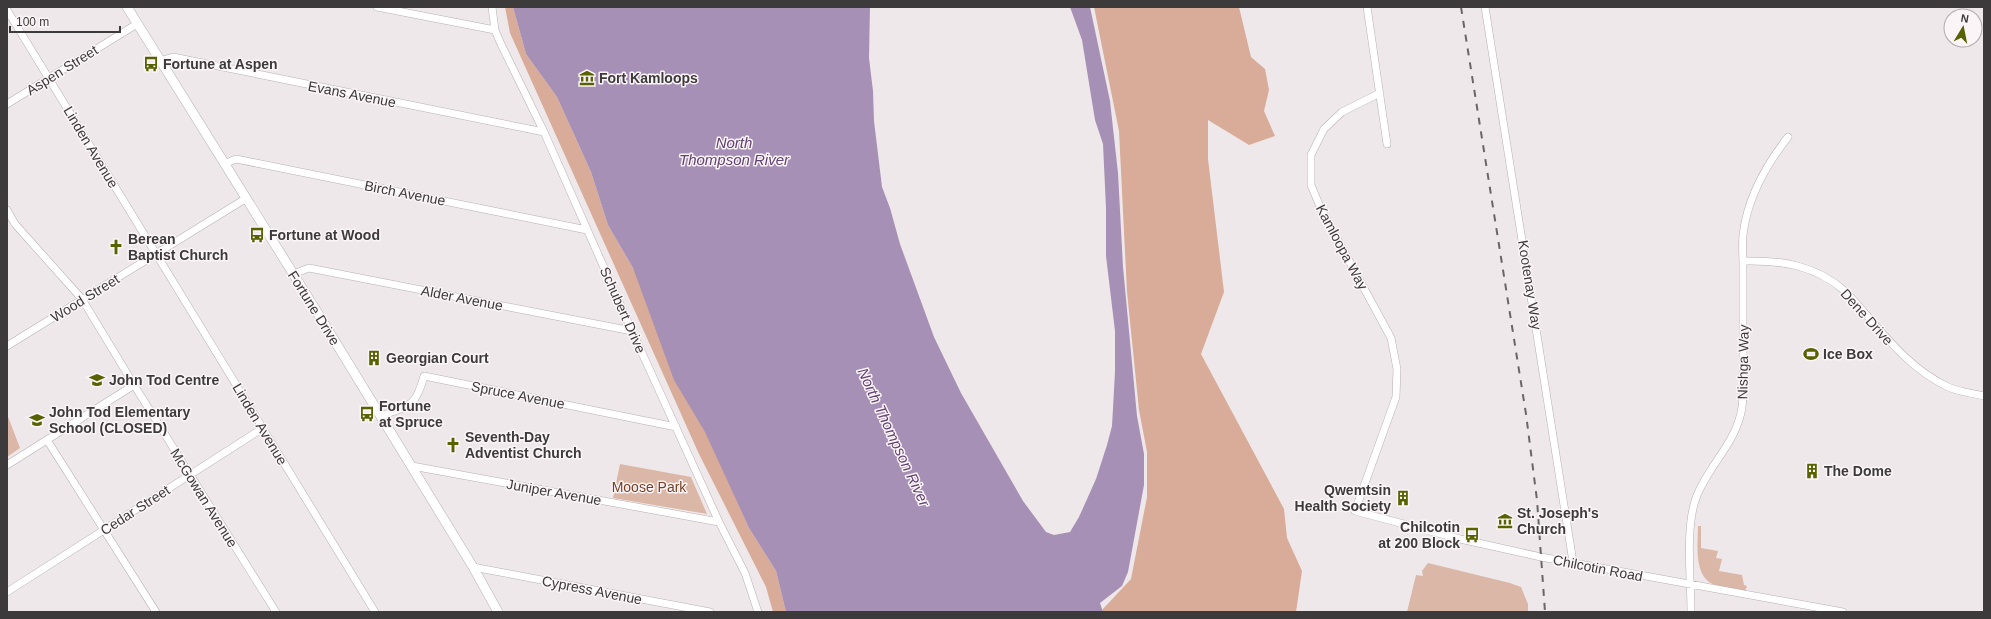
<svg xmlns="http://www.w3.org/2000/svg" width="1991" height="619" font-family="Helvetica,sans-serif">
<rect width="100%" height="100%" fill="#efe8ea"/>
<!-- green -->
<path fill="#dbb7a7" d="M 7,414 L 20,448 L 7,457 Z
M 620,464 L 691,477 L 707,514 L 613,498 Z
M 1698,526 L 1701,526 L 1701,548 L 1718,551 L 1716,558 L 1722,559 L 1719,571 L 1742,575 L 1744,585 L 1747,586 L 1745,591 C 1735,589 1724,588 1715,585 C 1693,577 1698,545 1698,526 Z
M 1428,563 L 1510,583 L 1521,587 L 1528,604 L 1528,612 L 1407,612 L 1416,575 L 1423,576 L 1422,571 Z"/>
<!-- forest -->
<path fill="#d8ac98" d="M 505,7 L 513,7 L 526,54 L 557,97 L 591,172 L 608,225 L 633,268 L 749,528 L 776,571 L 786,612 L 773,612 L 766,587 L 699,454 L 510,33 Z
M 1094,7 L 1239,7 L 1251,57 L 1265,69 L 1269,90 L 1264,111 L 1275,136 L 1249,145 L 1208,120 L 1208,159 L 1224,292 L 1201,354 L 1284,509 L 1287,538 L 1302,571 L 1296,612 L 1103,612 L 1102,610 L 1131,579 L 1147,497 L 1147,452 L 1139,410 L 1127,292 L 1119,131 Z"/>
<!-- water -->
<path fill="#a790b5" d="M 513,7 L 870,7 L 869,58 L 873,91 L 874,121 L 882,187 L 890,208 L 900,244 L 934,337 L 961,393 L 1023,501 L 1046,532 L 1054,535 L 1070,532 L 1079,517 L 1096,479 L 1107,445 L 1112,426 L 1115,372 L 1115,331 L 1106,256 L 1106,208 L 1103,144 L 1095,120 L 1082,40 L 1070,7 L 1090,7 L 1110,101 L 1118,173 L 1123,267 L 1137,416 L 1144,454 L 1144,485 L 1128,572 L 1122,586 L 1100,603 L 1103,612 L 786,612 L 776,571 L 749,528 L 705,432 L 674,380 L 633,268 L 608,225 L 591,172 L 557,97 L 526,54 Z"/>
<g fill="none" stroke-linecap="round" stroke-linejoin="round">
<!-- minor casing -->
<g stroke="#b6afb1" stroke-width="8">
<path id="minor" d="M 377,7 L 495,30
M 492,7 L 495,30 L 500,42 L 544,132 L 632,331 L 719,522 L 745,573 L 758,612
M 1367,7 L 1387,144
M 1485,7 L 1573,562
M 7,10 L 375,612
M 160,61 L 173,57 L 544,132
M 1380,93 L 1342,112 L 1324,129 L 1311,155 L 1311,185 L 1321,209 L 1391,338 L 1397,369 L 1396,397 L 1355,511 L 1460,539 L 1541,557 L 1843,612
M 7,104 L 137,24
M 224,164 L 236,159 L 587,230
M 7,210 L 15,224 L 82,299 L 134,385 L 276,612
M 1743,261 C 1781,260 1816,265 1846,292 C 1878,326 1904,366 1948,387 C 1959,392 1972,393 1984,396
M 293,274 L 309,268 L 632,331
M 7,346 L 245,199
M 379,414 L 383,415 C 410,406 416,406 424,376 L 676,427
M 47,440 L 156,612
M 7,465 L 134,385
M 412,466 L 719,522
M 473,567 L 710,612
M 7,592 L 263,428
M 1691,612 C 1691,579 1685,528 1696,498 C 1708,465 1737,443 1742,407 C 1745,387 1743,367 1743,347 C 1743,321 1743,294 1743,268 C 1743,257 1742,246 1743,235 C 1747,200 1766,165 1788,137"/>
</g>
<!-- major casing -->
<g stroke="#b6afb1" stroke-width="10">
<path id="major" d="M 127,7 L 317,312 L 473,567 L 498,612"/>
</g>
<!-- minor -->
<use href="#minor" stroke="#fff" stroke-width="7"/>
<!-- major -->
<use href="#major" stroke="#fff" stroke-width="9"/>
<!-- rail -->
<path stroke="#6a6667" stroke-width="2" stroke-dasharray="7 7" stroke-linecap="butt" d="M 1461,7 L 1526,414 L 1537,500 L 1545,612"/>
</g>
<!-- icons -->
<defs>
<g id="bus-bare" transform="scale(1.2)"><path d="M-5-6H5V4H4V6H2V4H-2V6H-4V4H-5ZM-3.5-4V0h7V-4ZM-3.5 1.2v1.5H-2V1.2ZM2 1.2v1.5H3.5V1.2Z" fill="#576201" stroke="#fcf5f7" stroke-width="2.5" paint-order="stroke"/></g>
<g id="museum-bare" transform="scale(1.2)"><path d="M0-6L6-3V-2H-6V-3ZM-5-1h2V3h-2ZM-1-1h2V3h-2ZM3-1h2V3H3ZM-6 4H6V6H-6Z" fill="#576201" stroke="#fcf5f7" stroke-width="2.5" paint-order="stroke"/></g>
<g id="church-bare" transform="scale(1.2)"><path d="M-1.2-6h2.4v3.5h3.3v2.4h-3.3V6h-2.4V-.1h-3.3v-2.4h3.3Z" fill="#576201" stroke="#fcf5f7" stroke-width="2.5" paint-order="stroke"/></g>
<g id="stadium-bare" transform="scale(1.2)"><path d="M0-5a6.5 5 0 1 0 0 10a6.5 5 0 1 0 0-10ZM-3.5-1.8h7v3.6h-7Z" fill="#576201" stroke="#fcf5f7" stroke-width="2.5" paint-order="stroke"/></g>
<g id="building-bare" transform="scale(1.2)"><path d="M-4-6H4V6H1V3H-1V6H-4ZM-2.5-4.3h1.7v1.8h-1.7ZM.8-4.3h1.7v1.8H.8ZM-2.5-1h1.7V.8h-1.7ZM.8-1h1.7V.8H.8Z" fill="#576201" stroke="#fcf5f7" stroke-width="2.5" paint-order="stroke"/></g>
<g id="school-bare" transform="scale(1.2)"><path d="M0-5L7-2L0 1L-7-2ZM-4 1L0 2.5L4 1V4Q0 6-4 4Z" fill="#576201" stroke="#fcf5f7" stroke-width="2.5" paint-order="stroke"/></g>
</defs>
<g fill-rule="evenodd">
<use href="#bus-bare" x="151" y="64"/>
<use href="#museum-bare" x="587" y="78"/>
<use href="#bus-bare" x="257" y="235"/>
<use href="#church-bare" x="116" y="247"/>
<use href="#stadium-bare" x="1811" y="354"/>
<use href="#building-bare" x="374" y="358"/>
<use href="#school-bare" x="97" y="380"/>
<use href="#bus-bare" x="367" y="414"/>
<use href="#school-bare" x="37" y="420"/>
<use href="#church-bare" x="453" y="445"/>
<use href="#building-bare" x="1812" y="471"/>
<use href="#building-bare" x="1403" y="498"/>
<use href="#museum-bare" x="1505" y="521"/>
<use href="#bus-bare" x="1472" y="535"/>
</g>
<g text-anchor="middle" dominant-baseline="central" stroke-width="3" stroke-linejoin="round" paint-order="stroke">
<!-- poi labels -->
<g font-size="14" font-weight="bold" fill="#3d3a3b" stroke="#fcf5f7" text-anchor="start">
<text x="163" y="64">Fortune at Aspen</text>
<text x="599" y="78">Fort Kamloops</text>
<text x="269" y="235">Fortune at Wood</text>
<text x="128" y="239">Berean<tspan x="128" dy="16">Baptist Church</tspan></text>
<text x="1823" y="354">Ice Box</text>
<text x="386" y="358">Georgian Court</text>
<text x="109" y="380">John Tod Centre</text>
<text x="379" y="406">Fortune<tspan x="379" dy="16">at Spruce</tspan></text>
<text x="49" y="412">John Tod Elementary<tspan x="49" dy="16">School (CLOSED)</tspan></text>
<text x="465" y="437">Seventh-Day<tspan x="465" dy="16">Adventist Church</tspan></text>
<text x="1824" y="471">The Dome</text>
<text x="1391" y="490" text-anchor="end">Qwemtsin<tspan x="1391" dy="16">Health Society</tspan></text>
<text x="1517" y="513">St. Joseph's<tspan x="1517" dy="16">Church</tspan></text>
<text x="1460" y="527" text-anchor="end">Chilcotin<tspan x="1460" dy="16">at 200 Block</tspan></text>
</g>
<!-- street labels -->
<g font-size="14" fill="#3d3a3b" stroke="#fcf5f7">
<text transform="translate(62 70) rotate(-32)">Aspen Street</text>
<text transform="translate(352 94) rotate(11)">Evans Avenue</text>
<text transform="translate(91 147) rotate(59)">Linden Avenue</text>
<text transform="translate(405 193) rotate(11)">Birch Avenue</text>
<text transform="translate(1342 247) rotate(62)">Kamloopa Way</text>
<text transform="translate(1530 285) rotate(81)">Kootenay Way</text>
<text transform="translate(85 298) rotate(-32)">Wood Street</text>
<text transform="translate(462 298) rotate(11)">Alder Avenue</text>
<text transform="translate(314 308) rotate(58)">Fortune Drive</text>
<text transform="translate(623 310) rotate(66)">Schubert Drive</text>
<text transform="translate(1867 317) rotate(48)">Dene Drive</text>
<text transform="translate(1743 362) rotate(-89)">Nishga Way</text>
<text transform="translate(518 395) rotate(11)">Spruce Avenue</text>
<text transform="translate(260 424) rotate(59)">Linden Avenue</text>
<text transform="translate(554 492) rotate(10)">Juniper Avenue</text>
<text transform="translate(204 498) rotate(58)">McGowan Avenue</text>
<text transform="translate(135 510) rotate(-33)">Cedar Street</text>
<text transform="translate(1598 568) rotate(11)">Chilcotin Road</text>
<text transform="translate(592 590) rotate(11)">Cypress Avenue</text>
</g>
<!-- park labels -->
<g font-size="14" fill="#773f22" stroke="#fcf5f7">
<text x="649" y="487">Moose Park</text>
</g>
<!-- water labels -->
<g font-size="15" font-style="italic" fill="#604173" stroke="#fcf5f7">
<text x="734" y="142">North<tspan x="734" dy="17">Thompson River</tspan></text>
<text transform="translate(894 437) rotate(65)">North Thompson River</text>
</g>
</g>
<!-- border -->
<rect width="1991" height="619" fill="none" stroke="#3d3a3b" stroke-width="16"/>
<!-- north arrow -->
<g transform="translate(1963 28) rotate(10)"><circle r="19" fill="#fcf5f7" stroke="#b0aaac"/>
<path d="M0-3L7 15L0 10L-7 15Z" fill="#576201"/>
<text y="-6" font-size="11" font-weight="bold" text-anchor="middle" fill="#3d3a3b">N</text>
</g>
<!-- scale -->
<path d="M10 26v6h110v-6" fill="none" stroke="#3d3a3b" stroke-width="2"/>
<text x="16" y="26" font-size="12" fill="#3d3a3b" stroke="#fcf5f7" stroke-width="3" paint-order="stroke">100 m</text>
</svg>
